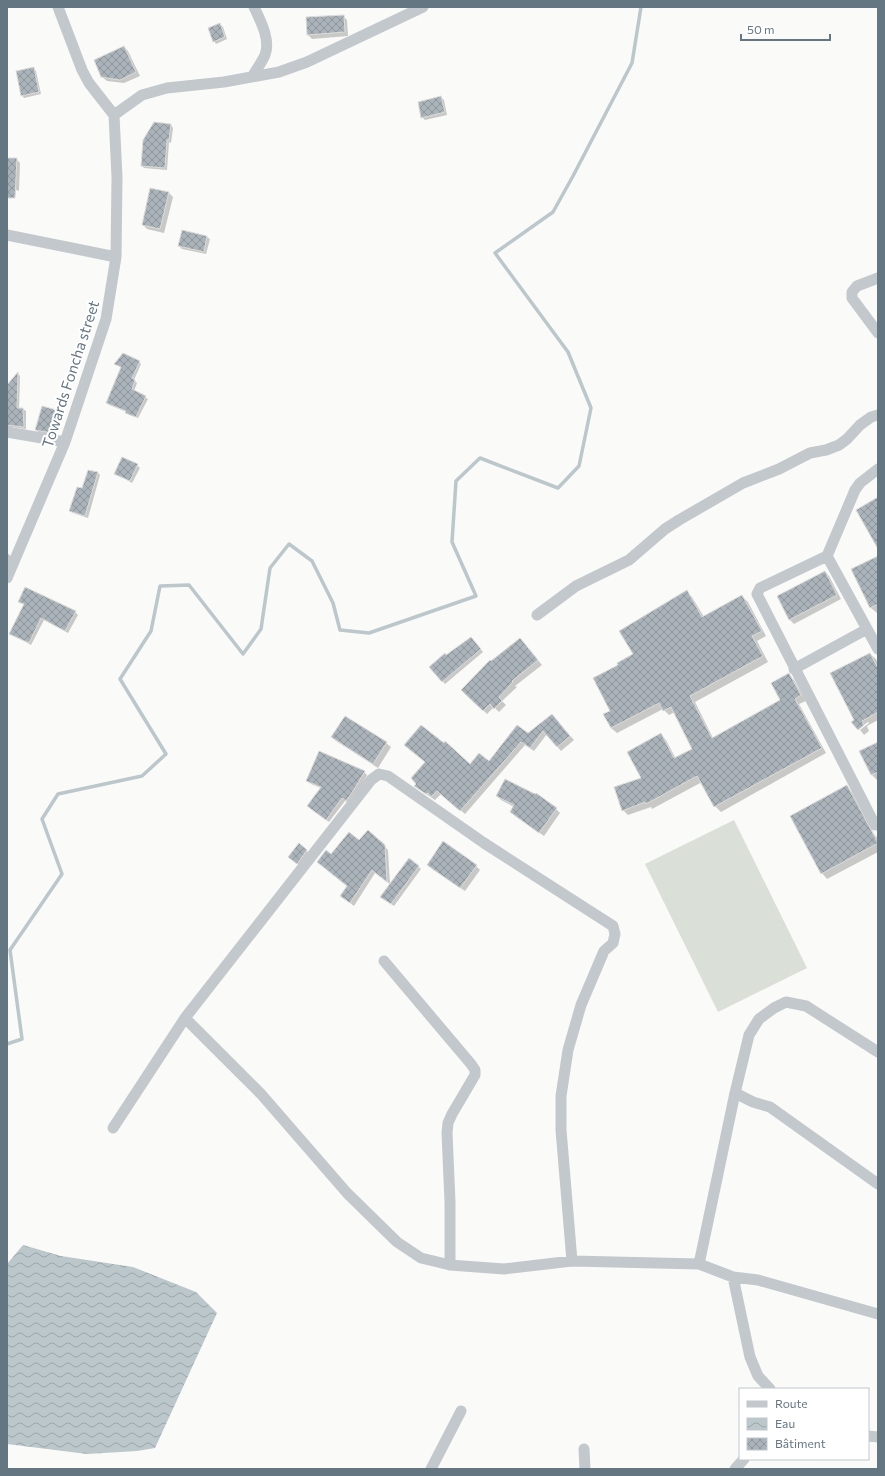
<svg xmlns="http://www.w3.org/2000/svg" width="885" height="1476" font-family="Commissioner,sans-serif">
<defs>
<pattern id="water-waves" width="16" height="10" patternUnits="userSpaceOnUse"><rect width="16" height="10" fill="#bbc7cb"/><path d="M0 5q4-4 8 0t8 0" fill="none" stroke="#9ca6aa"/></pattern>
<pattern id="building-cross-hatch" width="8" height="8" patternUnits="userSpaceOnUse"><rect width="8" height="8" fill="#aab3b9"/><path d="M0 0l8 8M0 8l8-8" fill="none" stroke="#8e969c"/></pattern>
</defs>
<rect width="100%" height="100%" fill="#fafaf8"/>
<!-- grass -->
<path fill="#dadfd7" d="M 734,820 L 807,968 L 718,1012 L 645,864 Z"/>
<!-- water -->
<path fill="url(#water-waves)" d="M 23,1245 L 61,1256 L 133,1267 L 196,1292 L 217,1313 L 155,1448 L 137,1451 L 87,1454 L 7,1444 L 7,1264 Z"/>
<!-- shadow -->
<path fill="#0003" d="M 343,16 L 347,20 L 348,36 L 312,39 L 308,35 Z
M 220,24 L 223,27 L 227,39 L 216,44 L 214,41 Z
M 124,47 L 128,51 L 140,76 L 124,83 L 107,81 L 102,77 Z
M 33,68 L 36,71 L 41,94 L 24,98 L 22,95 Z
M 441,97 L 444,100 L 447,115 L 425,120 L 422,117 Z
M 171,125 L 173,128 L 171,143 L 169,142 L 167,170 L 144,168 L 142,166 Z
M 7,159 L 16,159 L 20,163 L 19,191 L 7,186 Z
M 168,192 L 173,197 L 164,233 L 147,229 L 143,225 Z
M 182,231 L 207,237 L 210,239 L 206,254 L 182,249 L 179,246 Z
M 139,362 L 141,364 L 134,380 L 137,383 L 134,391 L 148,399 L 138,418 L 129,415 L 127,412 L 109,405 L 107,402 L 122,368 L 115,364 Z
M 18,374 L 20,376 L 19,409 L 23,409 L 26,411 L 26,429 L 11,427 L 7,429 L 7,386 Z
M 59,412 L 62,415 L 56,435 L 38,432 L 36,429 Z
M 137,465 L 140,468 L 132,483 L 115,473 Z
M 88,471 L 98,473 L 100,475 L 88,518 L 73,513 L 70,511 L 83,490 Z
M 7,553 L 12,557 L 7,568 Z
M 878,557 L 878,612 L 877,613 L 871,608 L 852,570 Z
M 825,572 L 829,576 L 841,599 L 794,624 L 790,620 L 778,597 Z
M 687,592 L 692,597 L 704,617 L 742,596 L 748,602 L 766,636 L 757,641 L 768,662 L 695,702 L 713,738 L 782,700 L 788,674 L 794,680 L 806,701 L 799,704 L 826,753 L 721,812 L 715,806 L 702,782 L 652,809 L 651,807 L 628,815 L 623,810 L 642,778 L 660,734 L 666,740 L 676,759 L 693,749 L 675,712 L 669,715 L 663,709 L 617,733 L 611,728 L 611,712 L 620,666 L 635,655 Z
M 19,601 L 75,612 L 78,615 L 68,633 L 44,620 L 31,645 L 10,633 L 24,605 Z
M 474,641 L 483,652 L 445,684 L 430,667 Z
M 524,643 L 542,665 L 515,686 L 517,687 L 502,701 L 506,705 L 499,712 L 494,707 L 487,714 L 462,690 L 491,662 Z
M 870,654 L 876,659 L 878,664 L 878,720 L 867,726 L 869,731 L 864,735 L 860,730 L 869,723 L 868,722 L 858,729 L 856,721 Z
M 345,717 L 386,743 L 391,747 L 378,768 L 336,741 L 332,737 Z
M 555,719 L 574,740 L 561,751 L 547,734 L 534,751 L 525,745 L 465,814 L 441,794 L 435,800 L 420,790 L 470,765 L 489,762 L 528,735 Z
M 878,743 L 878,779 L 877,780 L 872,775 Z
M 364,772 L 367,775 L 356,794 L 350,803 L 345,801 L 329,822 L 311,809 L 321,788 L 311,784 L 307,780 Z
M 847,787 L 852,792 L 874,834 L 878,839 L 878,852 L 827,879 L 822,873 Z
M 497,796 L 556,809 L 560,813 L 544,836 L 515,816 L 511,812 L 514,807 L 501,800 Z
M 359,842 L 384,846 L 388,850 L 390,884 L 375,873 L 354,906 L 341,896 L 348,886 L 331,855 Z
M 299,845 L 309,853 L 300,866 L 292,859 Z
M 409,859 L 421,869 L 394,906 L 384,899 Z
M 476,866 L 480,870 L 465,891 L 432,869 Z"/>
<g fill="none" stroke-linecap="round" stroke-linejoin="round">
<!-- stream -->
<path stroke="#bbc7cb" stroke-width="3.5" d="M 7,1044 L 22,1039 L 10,950 L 62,874 L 42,819 L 58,794 L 142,776 L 166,754 L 120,679 L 151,631 L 160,586 L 189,585 L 243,654 L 261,629 L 270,568 L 289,544 L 312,561 L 333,603 L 340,630 L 369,633 L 476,596 L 452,542 L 456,481 L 480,458 L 558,488 L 579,466 L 591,408 L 568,352 L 495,253 L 553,212 L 573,176 L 632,63 L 641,7"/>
</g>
<!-- building -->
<path fill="url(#building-cross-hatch)" stroke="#dcdcda" d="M 344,15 L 345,32 L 307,35 L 306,17 Z
M 220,23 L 225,37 L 213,42 L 208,28 Z
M 124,46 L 136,72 L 120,80 L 101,77 L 94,60 Z
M 34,67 L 39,92 L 21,96 L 16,71 Z
M 441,96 L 445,112 L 421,118 L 418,102 Z
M 154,122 L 171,124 L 169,140 L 167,140 L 165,168 L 141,166 L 143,140 Z
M 7,158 L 17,158 L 15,198 L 7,198 Z
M 150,188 L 169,192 L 160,229 L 142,225 Z
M 182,230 L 207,236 L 204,252 L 178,246 Z
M 123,353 L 140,361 L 132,378 L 135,380 L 132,389 L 146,396 L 136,417 L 125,413 L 126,411 L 106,403 L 121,367 L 114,364 Z
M 18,372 L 17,408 L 23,408 L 24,427 L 7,425 L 7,385 Z
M 42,406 L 60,411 L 53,433 L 35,430 Z
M 122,457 L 138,464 L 130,481 L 114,474 Z
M 88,470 L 98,472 L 85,516 L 69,511 L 77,487 L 82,488 Z
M 878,497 L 878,549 L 856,510 Z
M 878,556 L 878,604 L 870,608 L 851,569 Z
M 825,571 L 837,595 L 789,620 L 777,596 Z
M 25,587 L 76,611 L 65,631 L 41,618 L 29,643 L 9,634 L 24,604 L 18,602 Z
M 687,590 L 702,617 L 742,595 L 762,631 L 752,636 L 763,656 L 690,696 L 712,738 L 780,700 L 771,683 L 789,673 L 801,695 L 795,699 L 822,748 L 714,807 L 697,776 L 646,804 L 645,802 L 622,811 L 614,787 L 641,778 L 627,752 L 661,733 L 674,758 L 692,749 L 671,707 L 663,711 L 659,703 L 611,728 L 603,714 L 610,711 L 593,678 L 618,665 L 617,663 L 633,654 L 619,631 Z
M 471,637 L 481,649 L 442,682 L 429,667 L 445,653 L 446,655 Z
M 520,638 L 538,660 L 512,681 L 513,682 L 499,697 L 502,701 L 494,709 L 490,704 L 483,711 L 461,690 L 490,660 L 491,661 Z
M 870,653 L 878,668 L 878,712 L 862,721 L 864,725 L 858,730 L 851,722 L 854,720 L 830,673 Z
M 552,714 L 570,736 L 557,747 L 543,731 L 530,748 L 521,742 L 460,811 L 437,791 L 431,797 L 428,793 L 426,794 L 414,786 L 416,784 L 411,778 L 425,762 L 404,745 L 421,725 L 444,743 L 445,741 L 470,764 L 479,753 L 489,761 L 517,725 L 528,733 Z
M 345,716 L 387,742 L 373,764 L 331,737 Z
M 878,742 L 878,772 L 871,775 L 859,751 Z
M 319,751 L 365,771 L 353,791 L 346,801 L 342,798 L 326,820 L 307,806 L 321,787 L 306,781 Z
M 505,779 L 535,794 L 536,793 L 557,808 L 539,833 L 510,812 L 514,805 L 496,796 Z
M 847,785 L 878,843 L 821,874 L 790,816 Z
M 368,830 L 385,845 L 387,882 L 372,870 L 350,903 L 340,896 L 347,886 L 317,862 L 326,850 L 331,854 L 349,832 L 359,840 Z
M 443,841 L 477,865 L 460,888 L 427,865 Z
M 299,843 L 307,850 L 297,864 L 288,857 Z
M 409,858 L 419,866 L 391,904 L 380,897 Z"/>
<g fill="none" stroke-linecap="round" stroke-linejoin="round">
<!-- minor -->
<path stroke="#c3c8cc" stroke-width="11" d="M 58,7 L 82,70 L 89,83 L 114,115
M 252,77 C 256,70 262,62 265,55 C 271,40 260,20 254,7
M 7,235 L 116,257
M 878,278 L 857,286 L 852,292 L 852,298 L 878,333
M 7,432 L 65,442
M 827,556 L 878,649
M 7,578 L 65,442 L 106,319 L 116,257 L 117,177 L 114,115 L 142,95 L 167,88 L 224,82 L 279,72 L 307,62 L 423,7
M 537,615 L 576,586 L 629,560 L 665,529 L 679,520 L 743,483 L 779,469 L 810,453 L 826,450 L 839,445 L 847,439 L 860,425 L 871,417 L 878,415
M 794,669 L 867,629
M 875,825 L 757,594 L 760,588 L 827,556 L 855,490 L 860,483 L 878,469
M 384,961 L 471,1064 L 475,1070 L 475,1075 L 452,1114 L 448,1123 L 447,1133 L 450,1202 L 450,1265
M 185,1018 L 261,1094 L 347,1193 L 397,1242 L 421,1258 L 450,1265 L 504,1269 L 572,1261 L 699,1264 L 733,1277 L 758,1280 L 878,1314
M 735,1093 L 753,1102 L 770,1107 L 878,1184
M 113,1128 L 185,1018 L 371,780 L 379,774 L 388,776 L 484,843 L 613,926 L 615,934 L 613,943 L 604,951 L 581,1005 L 568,1050 L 561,1096 L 561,1130 L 572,1261
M 699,1264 L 735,1093 L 749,1035 L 759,1019 L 774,1008 L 786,1002 L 806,1006 L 878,1052
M 733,1277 L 750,1357 L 758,1376 L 770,1389
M 868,1436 L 878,1437
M 584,1449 L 585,1469
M 431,1469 L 461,1411
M 735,1469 L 744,1459"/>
</g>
<g text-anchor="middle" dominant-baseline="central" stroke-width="4" stroke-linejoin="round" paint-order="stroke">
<!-- street labels -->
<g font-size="15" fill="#657683" stroke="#fff">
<text transform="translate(70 374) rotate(-72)">Towards Foncha street</text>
</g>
</g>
<!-- border -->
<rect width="885" height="1476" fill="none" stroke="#657683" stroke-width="16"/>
<!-- legend -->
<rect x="739" y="1388" width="130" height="72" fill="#ffffff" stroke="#c1c8cd"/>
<rect x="747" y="1401" width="20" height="6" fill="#c3c8cc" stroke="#c1c8cd"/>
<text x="775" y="1408" font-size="12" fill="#657683">Route</text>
<rect x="747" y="1418" width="20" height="12" fill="url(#water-waves)" stroke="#c1c8cd"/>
<text x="775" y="1428" font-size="12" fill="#657683">Eau</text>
<rect x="747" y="1438" width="20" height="12" fill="url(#building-cross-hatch)" stroke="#c1c8cd"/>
<text x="775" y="1448" font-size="12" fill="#657683">Bâtiment</text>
<!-- scale -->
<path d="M741 34v6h89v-6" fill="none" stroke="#657683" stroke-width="2"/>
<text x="747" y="34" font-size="12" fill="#657683" stroke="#ffffff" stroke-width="3" paint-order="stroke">50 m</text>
</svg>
